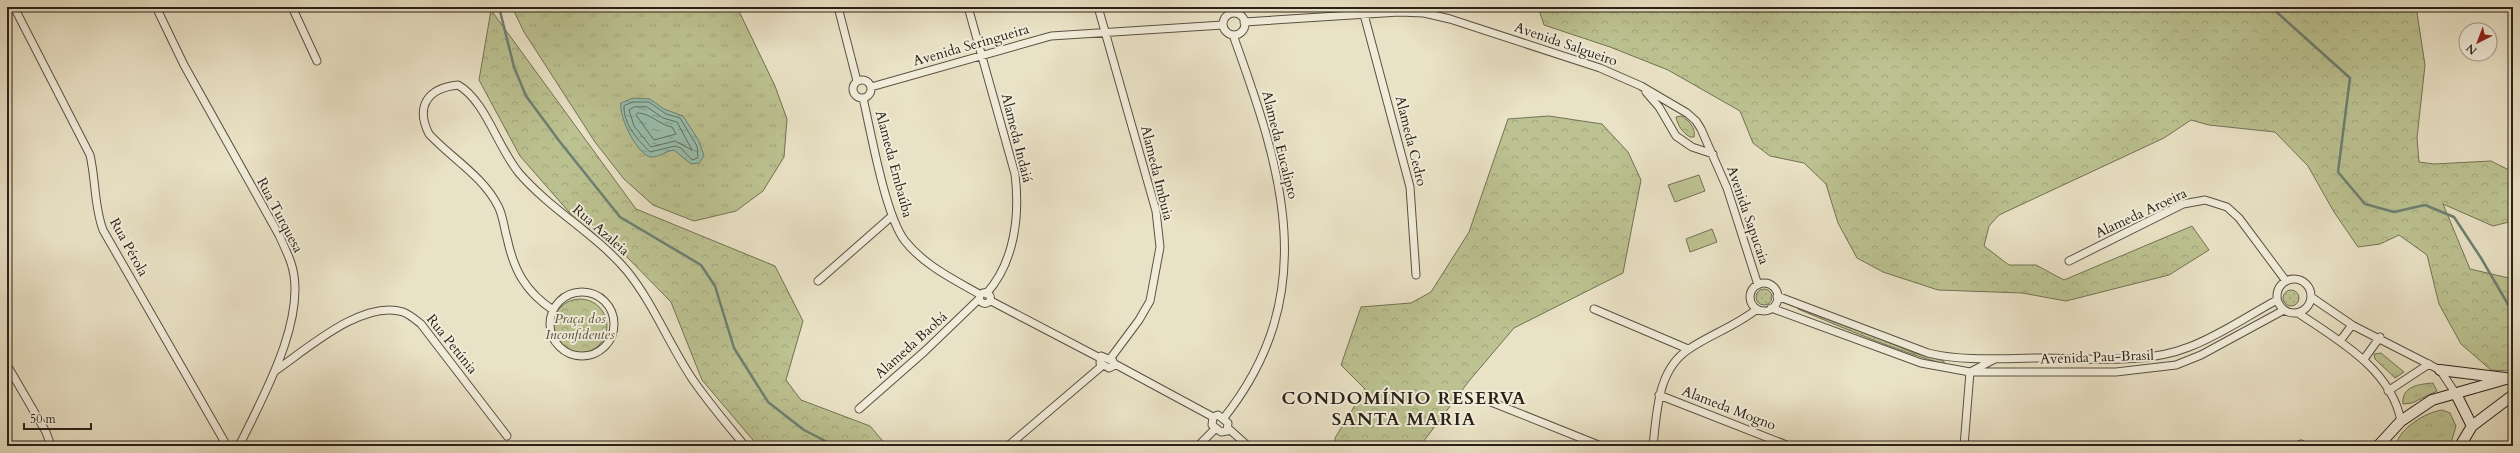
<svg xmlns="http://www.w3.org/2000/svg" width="2520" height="453" font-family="Cardo,serif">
<defs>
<pattern id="grass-tufts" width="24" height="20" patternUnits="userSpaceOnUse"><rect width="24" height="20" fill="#bcc291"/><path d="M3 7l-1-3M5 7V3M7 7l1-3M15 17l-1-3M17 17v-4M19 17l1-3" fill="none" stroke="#a2a67c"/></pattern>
<pattern id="forest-crowns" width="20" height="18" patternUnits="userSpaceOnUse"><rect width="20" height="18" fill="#bcc291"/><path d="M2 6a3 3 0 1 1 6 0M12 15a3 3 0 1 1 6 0" fill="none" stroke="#a2a67c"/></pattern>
<pattern id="garden-dots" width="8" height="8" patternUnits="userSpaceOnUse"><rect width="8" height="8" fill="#bcc291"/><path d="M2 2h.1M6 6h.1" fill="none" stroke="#a2a67c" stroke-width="1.8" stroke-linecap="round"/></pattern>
<pattern id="water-ripples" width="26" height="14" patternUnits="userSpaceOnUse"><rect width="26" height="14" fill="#99bfae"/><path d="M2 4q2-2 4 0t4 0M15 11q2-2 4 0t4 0" fill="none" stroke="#7d9b8d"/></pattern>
</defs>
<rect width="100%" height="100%" fill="#eae2c6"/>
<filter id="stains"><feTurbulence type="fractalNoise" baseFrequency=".005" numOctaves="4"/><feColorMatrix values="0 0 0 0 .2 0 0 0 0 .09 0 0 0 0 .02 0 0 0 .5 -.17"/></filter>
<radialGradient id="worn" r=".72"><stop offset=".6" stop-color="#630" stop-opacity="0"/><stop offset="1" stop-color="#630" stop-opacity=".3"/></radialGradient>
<!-- grass -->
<path fill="url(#grass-tufts)" stroke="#727254" d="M 512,7 L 737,7 L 775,86 L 787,119 L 784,157 L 763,191 L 736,211 L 694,221 L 653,205 L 624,179 L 595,142 L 524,32 Z
M 2381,353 L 2404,372 L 2395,378 L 2375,359 L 2374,354 Z
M 2433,383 L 2437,391 L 2412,403 L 2403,404 C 2401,386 2420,384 2433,383 Z
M 2442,410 L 2450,413 L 2456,426 L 2450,446 L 2396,446 C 2398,429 2426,412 2442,410 Z"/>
<!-- forest -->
<path fill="url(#forest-crowns)" stroke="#727254" d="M 1538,7 L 2413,7 L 2417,13 L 2425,65 L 2417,138 L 2419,162 L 2434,164 L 2491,161 L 2513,172 L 2513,221 L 2493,226 L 2443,204 L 2470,269 L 2513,279 L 2513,371 L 2491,370 L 2461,344 L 2439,304 L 2427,255 L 2399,235 L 2380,244 L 2358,247 L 2334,212 L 2308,166 L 2275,132 L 2209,125 L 2191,120 L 2164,138 L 1999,215 L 1989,226 L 1984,246 L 2009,265 L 2036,265 L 2064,280 L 2192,226 L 2209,250 L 2169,275 L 2066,301 L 2022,293 L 1938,290 L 1883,272 L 1857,258 L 1838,223 L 1826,184 L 1804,163 L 1770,156 L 1753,143 L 1740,111 L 1668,70 L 1610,47 L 1544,25 Z
M 491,10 L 636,209 L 775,266 L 803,321 L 786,380 L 801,400 L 870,426 L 887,446 L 758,446 L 702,380 L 671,302 L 628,258 L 576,220 L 520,156 L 479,80 Z
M 1549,116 L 1602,124 L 1628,152 L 1641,180 L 1623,273 L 1514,328 L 1469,381 L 1420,446 L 1336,446 L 1335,438 L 1365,389 L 1341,365 L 1361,307 L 1411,303 L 1431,292 L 1469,232 L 1508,119 Z
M 1682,116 C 1689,121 1696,128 1694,137 L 1690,137 C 1682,132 1678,126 1676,117 Z
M553 326a27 27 0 1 1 54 0a27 27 0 1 1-54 0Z"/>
<!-- garden -->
<path fill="url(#garden-dots)" stroke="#727254" d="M1756 297a8 8 0 1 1 16 0a8 8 0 1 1-16 0Z
M2283 298a8 8 0 1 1 16 0a8 8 0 1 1-16 0Z
M 1799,305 L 1914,353 L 1944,361 L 1944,364 C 1894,350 1846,329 1798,309 Z"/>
<!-- pitch -->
<path fill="#bcc291" stroke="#727254" d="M 1699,175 L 1705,191 L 1675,202 L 1668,185 Z
M 1712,229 L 1717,242 L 1690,252 L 1686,239 Z"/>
<!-- water -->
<path fill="url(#water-ripples)" stroke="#6c8072" d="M 633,98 L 650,99 L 664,109 L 683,116 L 699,141 L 704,156 L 699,163 L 691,164 L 674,150 C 666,151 658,158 651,157 C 638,156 618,116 621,103 Z"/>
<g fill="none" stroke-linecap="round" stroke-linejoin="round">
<!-- shore -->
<path stroke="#617062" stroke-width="1" d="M 633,102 L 649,102 L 666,114 L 680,118 L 697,146 L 698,158 L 692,160 L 681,148 L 675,146 L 650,152 C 638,140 623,124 624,106 Z
M 647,107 L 663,118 L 677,122 L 692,150 L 675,141 L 651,147 L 634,126 L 629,110 L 634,107 Z
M 638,113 C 650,113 660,125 672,127 L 676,134 L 654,140 L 636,115 Z"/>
<!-- stream -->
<path stroke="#6c8072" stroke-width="2.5" d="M 499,7 L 514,67 L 526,96 L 560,142 L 620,217 L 701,265 L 715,286 L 734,348 L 768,402 L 804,430 L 835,446
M 2271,7 L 2350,78 L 2338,172 L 2365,204 L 2394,212 L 2425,205 L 2454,217 L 2481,258 L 2513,313"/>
<!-- minor casing -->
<g stroke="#595143" stroke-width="9">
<path id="minor" d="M 14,7 L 90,155 C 96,181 94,206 103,230 L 227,446
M 156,7 L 184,65 L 279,235 C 283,244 288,254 291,263 C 309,316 262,399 239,446
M 292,7 L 317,61
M 838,7 L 857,81
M 968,7 L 1015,174 C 1020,215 1015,262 986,294
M 1098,7 L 1156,211 L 1160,247 L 1150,301 L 1139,320 L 1110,359
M 1362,7 L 1410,187 L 1416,275
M1223 24a11 11 0 1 1 22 0a11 11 0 1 1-22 0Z
M 1244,22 L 1399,12 L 1424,13 L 1450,19 L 1600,68 L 1641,86 L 1687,113 L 1696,121 L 1701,129 L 1727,188 L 1758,285
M853 89a9 9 0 1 1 18 0a9 9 0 1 1-18 0Z
M 871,87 L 1051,36 L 1223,25
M 1646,92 L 1659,107 L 1676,136 L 1692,147 L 1713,154
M 863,98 C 871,132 885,215 905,241 C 924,265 953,279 979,294
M 2069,261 L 2183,204 L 2205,200 L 2227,207 L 2239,218 L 2286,281
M2277 296a17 17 0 1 1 34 0a17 17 0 1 1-34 0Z
M 818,281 L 892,216
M1750 297a14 14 0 1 1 28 0a14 14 0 1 1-28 0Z
M550 324a32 32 0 1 1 64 0a32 32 0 1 1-64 0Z
M979.5 298a5.5 5.5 0 1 1 11 0a5.5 5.5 0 1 1-11 0Z
M 1777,296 L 1928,353 C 1965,362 2005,358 2042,358 C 2090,358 2144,365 2189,347 C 2219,336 2249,315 2277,300
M 2311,297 L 2352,325 L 2440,370 L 2456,394
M 991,301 L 1100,358
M 1771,308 L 1921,363 L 1970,372 L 2116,372 L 2176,365 L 2201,355 L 2284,310
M 1594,309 L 1688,349
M 553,310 C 526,292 514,271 507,238 C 504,228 503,215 498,206 C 483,176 451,158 429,134 C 415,106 428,88 458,85 C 485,100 498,148 519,173 C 551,210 597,235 627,271 C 653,303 668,342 691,377 C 707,401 726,423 745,446
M 2298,313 C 2338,340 2391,369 2401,421
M 2340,341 L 2352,325
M 1101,356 L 1113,361 L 1113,366 L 1109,368 L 1100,363 Z
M 2364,359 L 2380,337
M 1113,363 L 1213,417
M 7,365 L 46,432 L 51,446
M 275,371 C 307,349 363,299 403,312 C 409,314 416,320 421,324 L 507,436
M 1972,371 L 1995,359
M 2388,391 L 2429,364
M 1659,395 L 1789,446
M 1491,402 L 1601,446
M 859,409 L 925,351 L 979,299
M 1218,415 L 1228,423 L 1227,431 L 1221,432 L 1212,425 L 1213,417 Z
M 1223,419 C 1323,294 1282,170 1233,35
M 1229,429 L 1248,446
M 1008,446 L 1103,365
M 1198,446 L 1216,428
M 1653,446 C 1657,412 1657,370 1689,349 C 1711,334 1736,326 1757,309
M 1964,446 L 1970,372
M 2298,446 L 2301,444"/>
</g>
<!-- secondary casing -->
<g stroke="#292117" stroke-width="12">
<path id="secondary" d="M 2440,370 L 2505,378
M 2456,394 L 2472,426
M 2378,446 L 2401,421 L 2432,400 L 2513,377
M 2460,446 L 2472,426 L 2513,395"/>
</g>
<!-- minor -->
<use href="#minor" stroke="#f1ecda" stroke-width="7"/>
<!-- secondary -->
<use href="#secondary" stroke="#f1ecda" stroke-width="10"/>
</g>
<g text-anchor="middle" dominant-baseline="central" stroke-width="4" stroke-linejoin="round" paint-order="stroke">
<!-- street labels -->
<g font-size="14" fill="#292117" stroke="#f1ecda">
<text transform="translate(1566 44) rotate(19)">Avenida Salgueiro</text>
<text transform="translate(971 45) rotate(-16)">Avenida Seringueira</text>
<text transform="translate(1017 138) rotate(76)">Alameda Indaiá</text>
<text transform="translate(1411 141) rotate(76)">Alameda Cedro</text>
<text transform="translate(1280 145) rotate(76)">Alameda Eucalipto</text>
<text transform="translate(894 164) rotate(75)">Alameda Embaúba</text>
<text transform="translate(1157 173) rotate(76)">Alameda Imbuia</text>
<text transform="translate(2141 213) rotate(-25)">Alameda Aroeira</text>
<text transform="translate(280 215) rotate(62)">Rua Turquesa</text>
<text transform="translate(1748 215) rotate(71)">Avenida Sapucaia</text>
<text transform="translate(601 230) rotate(41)">Rua Azaleia</text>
<text transform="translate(129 247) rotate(61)">Rua Pérola</text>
<text transform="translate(452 344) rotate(51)">Rua Petúnia</text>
<text transform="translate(911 345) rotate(-42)">Alameda Baobá</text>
<text transform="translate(2097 357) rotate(-2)">Avenida Pau-Brasil</text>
<text transform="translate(1729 408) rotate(21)">Alameda Mogno</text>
</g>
<!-- park labels -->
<g font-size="14" font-style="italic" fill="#55513c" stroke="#f1ecda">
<text x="580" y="318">Praça dos<tspan x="580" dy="16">Inconfidentes</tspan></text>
</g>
<!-- district labels -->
<g font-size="18" font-weight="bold" letter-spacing="1" fill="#292117" stroke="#f1ecda">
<text x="1404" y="398">CONDOMÍNIO RESERVA<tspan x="1404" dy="21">SANTA MARIA</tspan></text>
</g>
</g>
<!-- margin -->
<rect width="2520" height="453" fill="none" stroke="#eae2c6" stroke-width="24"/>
<rect x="8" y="8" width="2504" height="437" fill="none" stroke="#292117" stroke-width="2"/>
<rect x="12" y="12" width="2496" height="429" fill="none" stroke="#292117"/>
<!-- north arrow -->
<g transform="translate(2478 42) rotate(222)"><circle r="19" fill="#f1ecda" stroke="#a19b8c"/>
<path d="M0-3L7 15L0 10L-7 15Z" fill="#8f2418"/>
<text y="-6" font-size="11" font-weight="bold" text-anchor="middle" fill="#292117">N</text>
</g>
<!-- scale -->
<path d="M24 423v6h67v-6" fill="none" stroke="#292117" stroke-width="2"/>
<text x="30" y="423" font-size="12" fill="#292117" stroke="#f1ecda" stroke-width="3" paint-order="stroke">50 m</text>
<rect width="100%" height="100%" filter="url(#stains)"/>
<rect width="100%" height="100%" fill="url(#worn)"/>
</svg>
